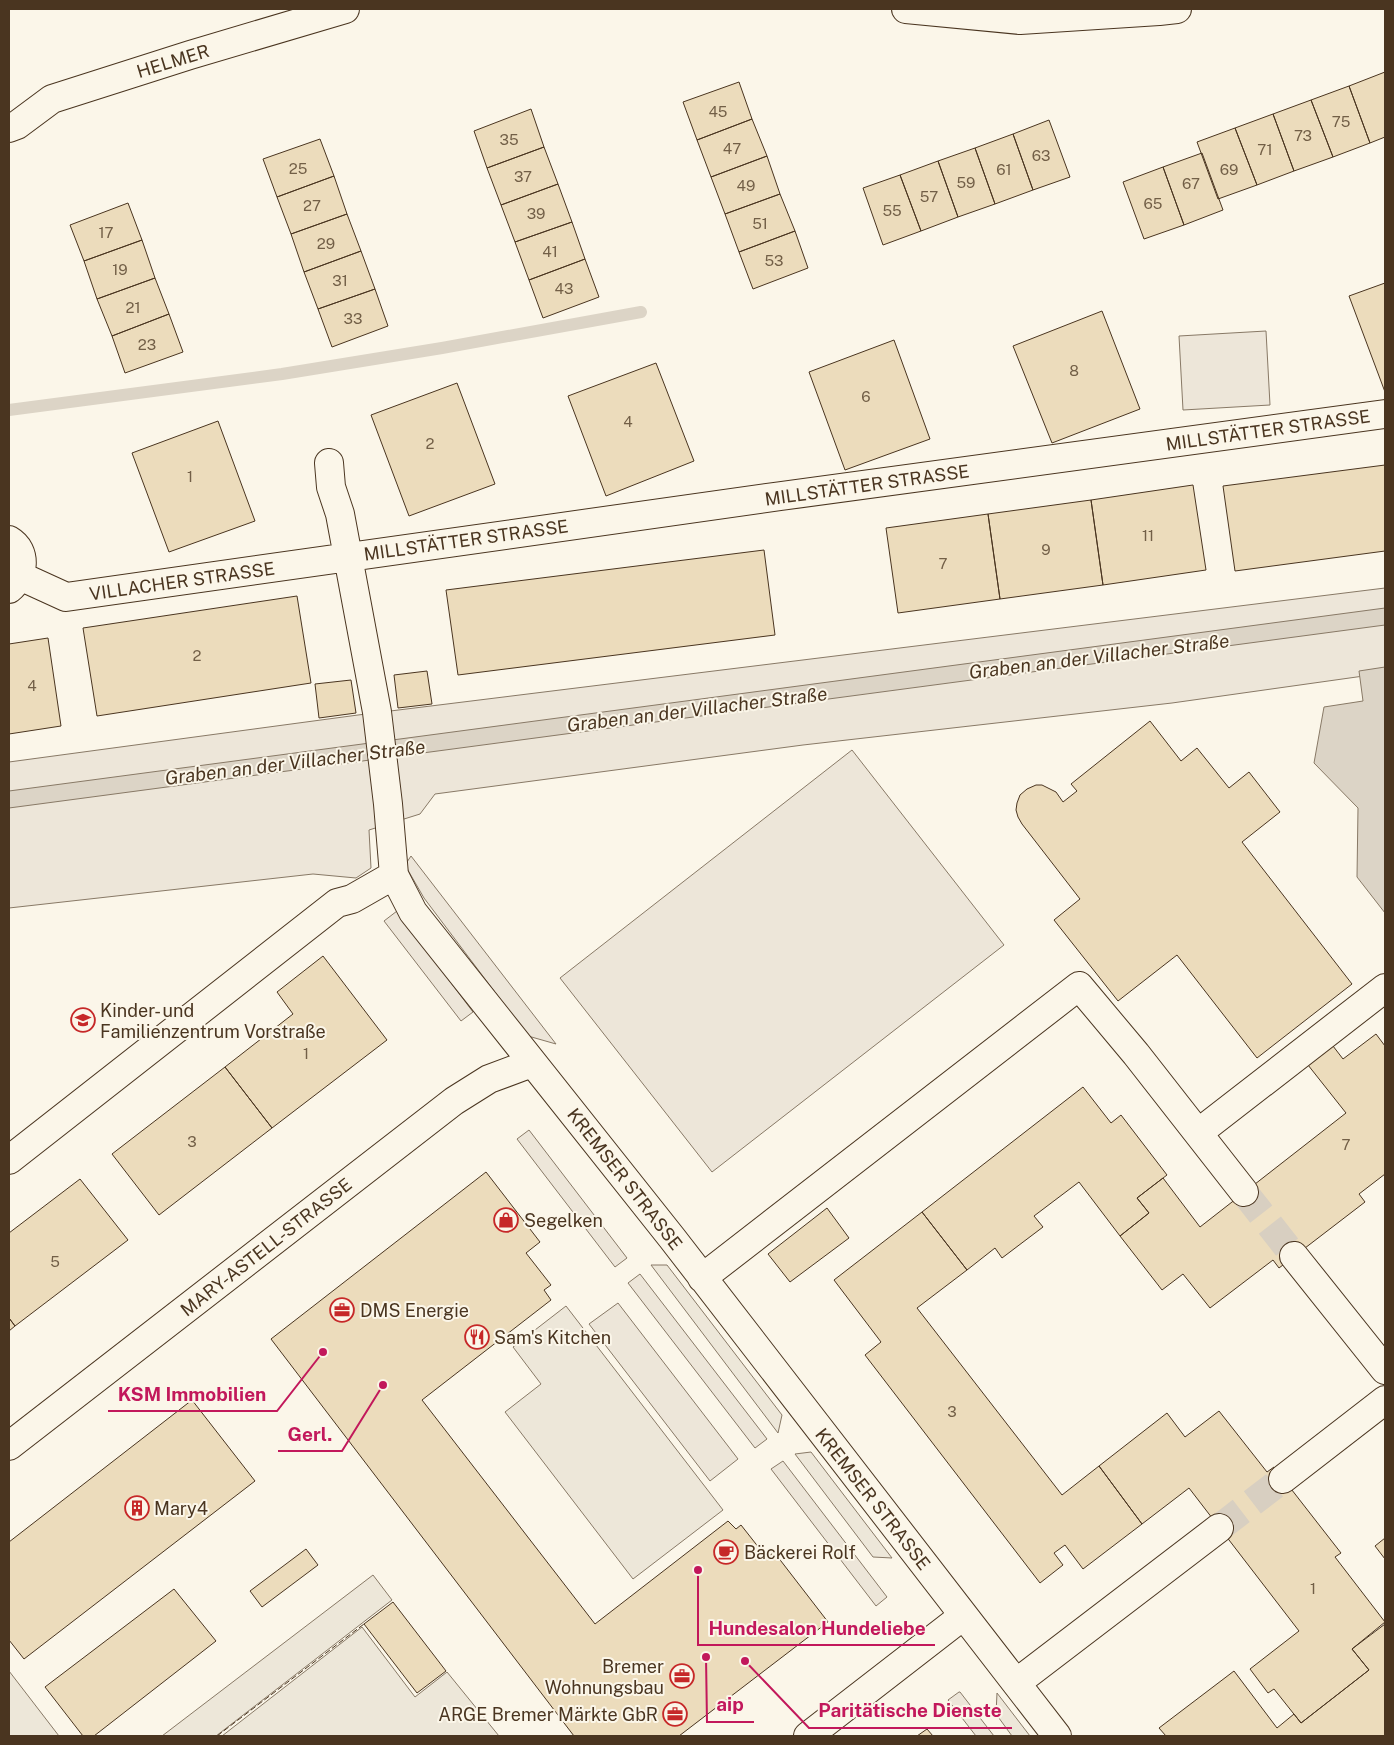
<svg xmlns="http://www.w3.org/2000/svg" width="1394" height="1745" font-family="'Public Sans',sans-serif">
<rect width="100%" height="100%" fill="#fbf6e9"/>
<!-- green -->
<path fill="#ede6d9" stroke="#887966" d="M 1266,331 L 1270,405 L 1183,410 L 1179,336 Z
M 1385,588 L 1385,673 L 1172,703 L 803,745 L 435,794 L 420,814 L 369,830 L 371,868 L 356,878 L 313,874 L 9,908 L 9,762 L 358,715 Z
M 852,750 L 1004,945 L 712,1172 L 560,978 Z
M 411,856 L 556,1044 L 528,1036 L 424,898 L 405,865 Z
M 397,911 L 473,1012 L 461,1021 L 384,921 Z
M 529,1130 L 627,1258 L 615,1267 L 517,1139 Z
M 640,1274 L 767,1439 L 755,1448 L 628,1283 Z
M 618,1303 L 738,1459 L 710,1481 L 589,1324 Z
M 783,1461 L 887,1597 L 876,1606 L 771,1469 Z
M 959,1692 L 960,1692 L 994,1736 L 976,1736 L 948,1700 Z"/>
<!-- parking -->
<path fill="#ede7d9" stroke="#887966" d="M 651,1265 L 667,1265 L 782,1415 L 778,1433 Z
M 566,1306 L 723,1510 L 633,1579 L 505,1412 L 541,1384 L 513,1347 Z
M 811,1452 L 892,1558 L 873,1557 L 795,1454 Z
M 373,1575 L 392,1600 L 216,1736 L 162,1736 Z
M 362,1627 L 415,1697 L 447,1672 L 499,1736 L 222,1736 Z
M 9,1671 L 59,1736 L 9,1736 Z
M 997,1693 L 1030,1736 L 1012,1736 L 996,1714 Z"/>
<!-- water -->
<path fill="#dcd4c6" stroke="#887966" d="M 1385,608 L 1385,625 L 9,808 L 9,791 Z
M 1385,667 L 1385,913 L 1357,877 L 1358,808 L 1314,763 L 1324,707 L 1363,701 L 1359,671 Z"/>
<g fill="none" stroke-linecap="round" stroke-linejoin="round">
<!-- stream -->
<path stroke="#dcd4c6" stroke-width="12" d="M 9,410 L 282,374 L 442,348 L 641,312"/>
</g>
<!-- building -->
<path fill="#ecdcbc" stroke="#4a3520" d="M 1385,72 L 1385,137 L 1370,143 L 1349,86 Z
M 739,82 L 752,119 L 697,140 L 683,102 Z
M 1349,86 L 1370,143 L 1333,157 L 1311,100 Z
M 1311,100 L 1333,157 L 1294,171 L 1273,114 Z
M 531,109 L 544,147 L 487,168 L 474,131 Z
M 1273,114 L 1294,171 L 1257,185 L 1235,128 Z
M 752,119 L 767,156 L 711,177 L 697,140 Z
M 1049,120 L 1070,177 L 1033,190 L 1013,134 Z
M 1235,128 L 1257,185 L 1218,199 L 1197,142 Z
M 1013,134 L 1033,190 L 995,204 L 975,148 Z
M 320,139 L 334,176 L 277,197 L 263,159 Z
M 544,147 L 558,184 L 501,205 L 487,168 Z
M 975,148 L 995,204 L 958,217 L 938,161 Z
M 1202,153 L 1223,210 L 1184,225 L 1163,167 Z
M 767,156 L 780,194 L 725,214 L 711,177 Z
M 938,161 L 958,217 L 921,231 L 900,175 Z
M 1163,167 L 1184,225 L 1144,239 L 1123,182 Z
M 900,175 L 921,231 L 883,245 L 863,188 Z
M 334,176 L 347,214 L 291,234 L 277,197 Z
M 558,184 L 572,222 L 515,242 L 501,205 Z
M 780,194 L 795,231 L 739,252 L 725,214 Z
M 128,203 L 142,240 L 84,261 L 70,225 Z
M 347,214 L 361,251 L 304,272 L 291,234 Z
M 572,222 L 585,259 L 529,280 L 515,242 Z
M 795,231 L 808,268 L 753,289 L 739,252 Z
M 142,240 L 155,278 L 97,299 L 84,261 Z
M 361,251 L 375,289 L 318,309 L 304,272 Z
M 585,259 L 599,297 L 543,318 L 529,280 Z
M 155,278 L 169,314 L 112,336 L 97,299 Z
M 1385,283 L 1385,392 L 1349,296 Z
M 375,289 L 388,326 L 332,347 L 318,309 Z
M 1102,311 L 1140,409 L 1052,443 L 1013,346 Z
M 169,314 L 183,352 L 125,373 L 112,336 Z
M 894,340 L 930,439 L 845,470 L 809,372 Z
M 656,363 L 694,461 L 606,496 L 568,396 Z
M 457,383 L 495,484 L 409,516 L 371,415 Z
M 218,421 L 255,521 L 169,552 L 132,453 Z
M 1385,465 L 1385,551 L 1235,571 L 1223,486 Z
M 1193,485 L 1206,570 L 1103,585 L 1091,500 Z
M 1091,500 L 1103,585 L 1000,599 L 988,514 Z
M 988,514 L 1000,599 L 898,613 L 886,528 Z
M 764,550 L 775,635 L 458,675 L 446,590 Z
M 297,596 L 311,683 L 97,716 L 83,628 Z
M 48,638 L 61,726 L 9,734 L 9,644 Z
M 427,671 L 432,704 L 398,708 L 394,675 Z
M 351,680 L 356,713 L 319,718 L 315,684 Z
M 1150,721 L 1181,761 L 1197,748 L 1229,788 L 1249,772 L 1280,812 L 1242,842 L 1352,984 L 1257,1058 L 1177,955 L 1118,1001 L 1054,920 L 1080,899 L 1022,824 L 1018,817 L 1016,810 L 1017,803 L 1020,795 L 1027,789 L 1036,785 L 1042,785 L 1056,792 L 1063,802 L 1077,791 L 1071,784 Z
M 323,956 L 387,1040 L 272,1128 L 225,1067 L 293,1014 L 277,992 Z
M 1376,1034 L 1385,1046 L 1385,1174 L 1359,1194 L 1365,1202 L 1279,1268 L 1273,1260 L 1210,1308 L 1183,1274 L 1162,1290 L 1120,1236 L 1149,1213 L 1137,1198 L 1163,1178 L 1200,1227 L 1346,1113 L 1308,1065 L 1333,1046 L 1343,1059 Z
M 225,1067 L 272,1128 L 159,1215 L 112,1154 Z
M 1083,1087 L 1111,1123 L 1121,1115 L 1167,1175 L 1137,1198 L 1149,1213 L 1120,1236 L 1079,1182 L 1034,1216 L 1043,1227 L 1002,1258 L 995,1248 L 967,1270 L 922,1212 Z
M 486,1172 L 540,1242 L 526,1253 L 551,1285 L 544,1290 L 551,1300 L 422,1400 L 595,1624 L 728,1521 L 736,1529 L 741,1525 L 767,1558 L 774,1552 L 828,1622 L 679,1736 L 574,1736 L 271,1339 Z
M 80,1179 L 128,1240 L 15,1326 L 9,1318 L 9,1233 Z
M 827,1208 L 849,1238 L 790,1282 L 768,1254 Z
M 922,1212 L 967,1270 L 917,1308 L 1062,1495 L 1099,1466 L 1142,1524 L 1083,1569 L 1065,1545 L 1054,1553 L 1063,1565 L 1040,1583 L 865,1355 L 881,1342 L 834,1280 Z
M 9,1318 L 15,1326 L 9,1331 Z
M 192,1400 L 255,1481 L 24,1659 L 9,1640 L 9,1542 Z
M 1219,1411 L 1267,1472 L 1274,1467 L 1341,1553 L 1335,1557 L 1385,1622 L 1352,1649 L 1369,1670 L 1301,1723 L 1274,1689 L 1268,1693 L 1250,1669 L 1299,1631 L 1189,1488 L 1142,1524 L 1099,1466 L 1167,1413 L 1185,1437 Z
M 1385,1538 L 1385,1559 L 1375,1546 Z
M 306,1549 L 318,1565 L 262,1607 L 250,1591 Z
M 174,1589 L 216,1641 L 94,1736 L 83,1736 L 45,1687 Z
M 393,1602 L 446,1671 L 417,1693 L 364,1624 Z
M 1385,1624 L 1385,1736 L 1166,1736 L 1159,1728 L 1234,1671 L 1277,1728 L 1294,1714 L 1301,1723 L 1369,1670 L 1352,1649 Z
M 927,1729 L 933,1736 L 917,1736 Z"/>
<g fill="none" stroke-linecap="round" stroke-linejoin="round">
<!-- minor-tunnel -->
<path stroke="#d8cfc1" stroke-width="28" stroke-dasharray="28 14" stroke-linecap="butt" d="M 1244,1192 L 1294,1256
M 1219,1528 L 1283,1479"/>
<!-- minor casing -->
<g stroke="#4a3520" stroke-width="30">
<path id="minor" d="M 906,9 L 1020,20 L 1159,11 L 1177,9
M 9,128 L 17,125 L 52,99 L 190,55 L 345,9
M 329,463 L 331,487 L 340,514 L 377,712 L 388,804 L 394,875 L 413,912 L 672,1238 L 1057,1736
M 9,540 C 28,551 24,577 9,589
M 20,576 L 66,597 L 781,496 L 1385,414
M 1198,1133 L 1385,988
M 9,1160 L 337,903 L 352,899 L 394,875
M 1294,1256 L 1385,1370
M 702,1278 L 1079,986 L 1136,1054 L 1244,1192
M 9,1446 L 454,1101 L 489,1079 L 532,1063
M 1283,1479 L 1385,1400
M 1016,1683 L 1219,1528
M 808,1736 L 963,1616"/>
</g>
<!-- minor -->
<use href="#minor" stroke="#fbf6e9" stroke-width="28"/>
<!-- fence -->
<path stroke="#4a3520" stroke-width="1" stroke-dasharray="6 2.5" stroke-linecap="butt" d="M 217,1736 L 364,1624"/>
</g>
<!-- icons -->
<defs>
<g id="school-ring" transform="scale(1.25)"><circle r="9.5" fill="#fbf6e9" stroke="#c62828" stroke-width="1.5"/><path d="M0-5L7-2L0 1L-7-2ZM-4 1L0 2.5L4 1V4Q0 6-4 4Z" fill="#c62828"/></g>
<g id="shop-ring" transform="scale(1.25)"><circle r="9.5" fill="#fbf6e9" stroke="#c62828" stroke-width="1.5"/><path d="M-5-2.5h2.3a2.7 3.5 0 0 1 5.4 0H5L5.5 6h-11ZM-1.5-2.5h3a1.5 2.3 0 0 0-3 0Z" fill="#c62828"/></g>
<g id="office-ring" transform="scale(1.25)"><circle r="9.5" fill="#fbf6e9" stroke="#c62828" stroke-width="1.5"/><path d="M-6-3h4V-5.5h4V-3h4V5H-6ZM-1-4.5V-3h2v-1.5ZM-6 0V1H6V0Z" fill="#c62828"/></g>
<g id="restaurant-ring" transform="scale(1.25)"><circle r="9.5" fill="#fbf6e9" stroke="#c62828" stroke-width="1.5"/><path d="M-5-6h1v4h1v-4h1v4h1v-4h1v5L-1.5 .5V6h-2V.5L-5-1ZM5-6V6H3V1.5H1.5Q1.5-4 5-6Z" fill="#c62828"/></g>
<g id="building-ring" transform="scale(1.25)"><circle r="9.5" fill="#fbf6e9" stroke="#c62828" stroke-width="1.5"/><path d="M-4-6H4V6H1V3H-1V6H-4ZM-2.5-4.3h1.7v1.8h-1.7ZM.8-4.3h1.7v1.8H.8ZM-2.5-1h1.7V.8h-1.7ZM.8-1h1.7V.8H.8Z" fill="#c62828"/></g>
<g id="cafe-ring" transform="scale(1.25)"><circle r="9.5" fill="#fbf6e9" stroke="#c62828" stroke-width="1.5"/><path d="M-5.5-4.5H6V0H3Q3 3.5 0 3.5H-2.5Q-5.5 3.5-5.5 0ZM3-3.2v2h1.7v-2ZM-6 4.5H4V6H-6Z" fill="#c62828"/></g>
</defs>
<g fill-rule="evenodd">
<use href="#school-ring" x="83" y="1020"/>
<use href="#shop-ring" x="506" y="1220"/>
<use href="#office-ring" x="342" y="1310"/>
<use href="#restaurant-ring" x="477" y="1337"/>
<use href="#building-ring" x="137" y="1508"/>
<use href="#cafe-ring" x="726" y="1552"/>
<use href="#office-ring" x="682" y="1676"/>
<use href="#office-ring" x="675" y="1714"/>
</g>
<g text-anchor="middle" dominant-baseline="central" stroke-width="4" stroke-linejoin="round" paint-order="stroke">
<!-- number labels -->
<g font-size="15" fill="#725f47">
<text x="718" y="111">45</text>
<text x="1341" y="121">75</text>
<text x="1303" y="135">73</text>
<text x="509" y="139">35</text>
<text x="732" y="148">47</text>
<text x="1265" y="149">71</text>
<text x="1041" y="155">63</text>
<text x="298" y="168">25</text>
<text x="1004" y="169">61</text>
<text x="1229" y="169">69</text>
<text x="523" y="176">37</text>
<text x="966" y="182">59</text>
<text x="1191" y="183">67</text>
<text x="746" y="185">49</text>
<text x="929" y="196">57</text>
<text x="1153" y="203">65</text>
<text x="312" y="205">27</text>
<text x="892" y="210">55</text>
<text x="536" y="213">39</text>
<text x="760" y="223">51</text>
<text x="106" y="232">17</text>
<text x="326" y="243">29</text>
<text x="550" y="251">41</text>
<text x="774" y="260">53</text>
<text x="120" y="269">19</text>
<text x="340" y="280">31</text>
<text x="564" y="288">43</text>
<text x="133" y="307">21</text>
<text x="353" y="318">33</text>
<text x="147" y="344">23</text>
<text x="1074" y="370">8</text>
<text x="866" y="396">6</text>
<text x="628" y="421">4</text>
<text x="430" y="443">2</text>
<text x="190" y="476">1</text>
<text x="1148" y="535">11</text>
<text x="1046" y="549">9</text>
<text x="943" y="563">7</text>
<text x="197" y="655">2</text>
<text x="32" y="685">4</text>
<text x="306" y="1053">1</text>
<text x="192" y="1141">3</text>
<text x="1346" y="1144">7</text>
<text x="55" y="1261">5</text>
<text x="952" y="1411">3</text>
<text x="1313" y="1588">1</text>
</g>
<!-- street labels -->
<g font-size="18" fill="#4a3520" stroke="#fbf6e9">
<text transform="translate(173 61) rotate(-17)">HELMER</text>
<text transform="translate(1268 430) rotate(-8)">MILLSTÄTTER STRASSE</text>
<text transform="translate(867 485) rotate(-8)">MILLSTÄTTER STRASSE</text>
<text transform="translate(466 540) rotate(-8)">MILLSTÄTTER STRASSE</text>
<text transform="translate(182 581) rotate(-8)">VILLACHER STRASSE</text>
<text transform="translate(625 1179) rotate(52)">KREMSER STRASSE</text>
<text transform="translate(266 1247) rotate(-38)">MARY-ASTELL-STRASSE</text>
<text transform="translate(873 1499) rotate(52)">KREMSER STRASSE</text>
</g>
<!-- poi labels -->
<g font-size="18" fill="#4a3520" stroke="#fbf6e9" text-anchor="start">
<text x="100" y="1010">Kinder- und<tspan x="100" dy="21">Familienzentrum Vorstraße</tspan></text>
<text x="524" y="1220">Segelken</text>
<text x="360" y="1310">DMS Energie</text>
<text x="494" y="1337">Sam's Kitchen</text>
<text x="154" y="1508">Mary4</text>
<text x="744" y="1552">Bäckerei Rolf</text>
<text x="664" y="1666" text-anchor="end">Bremer<tspan x="664" dy="21">Wohnungsbau</tspan></text>
<text x="658" y="1714" text-anchor="end">ARGE Bremer Märkte GbR</text>
</g>
<!-- water labels -->
<g font-size="19" font-style="italic" fill="#4a3520" stroke="#fbf6e9">
<text transform="translate(1099 656) rotate(-7)">Graben an der Villacher Straße</text>
<text transform="translate(697 709) rotate(-7)">Graben an der Villacher Straße</text>
<text transform="translate(295 762) rotate(-7)">Graben an der Villacher Straße</text>
</g>
</g>
<!-- callouts -->
<path fill="none" stroke="#c2185b" stroke-width="2" d="M323 1352L277 1411H108M383 1385L342 1451H278M698 1570L698 1645H935M706 1657L707 1722H754M745 1661L809 1728H1012"/>
<g fill="#c2185b" stroke="#fbf6e9" stroke-width="2">
<circle cx="323" cy="1352" r="5"/>
<circle cx="383" cy="1385" r="5"/>
<circle cx="698" cy="1570" r="5"/>
<circle cx="706" cy="1657" r="5"/>
<circle cx="745" cy="1661" r="5"/>
</g>
<g font-size="19" text-anchor="middle" font-weight="bold" fill="#c2185b" stroke="#fbf6e9" stroke-width="4" stroke-linejoin="round" paint-order="stroke">
<text x="192" y="1401">KSM Immobilien</text>
<text x="310" y="1441">Gerl.</text>
<text x="817" y="1635">Hundesalon Hundeliebe</text>
<text x="730" y="1711">aip</text>
<text x="910" y="1717">Paritätische Dienste</text>
</g>
<!-- border -->
<rect width="1394" height="1745" fill="none" stroke="#4a3520" stroke-width="20"/>
</svg>
